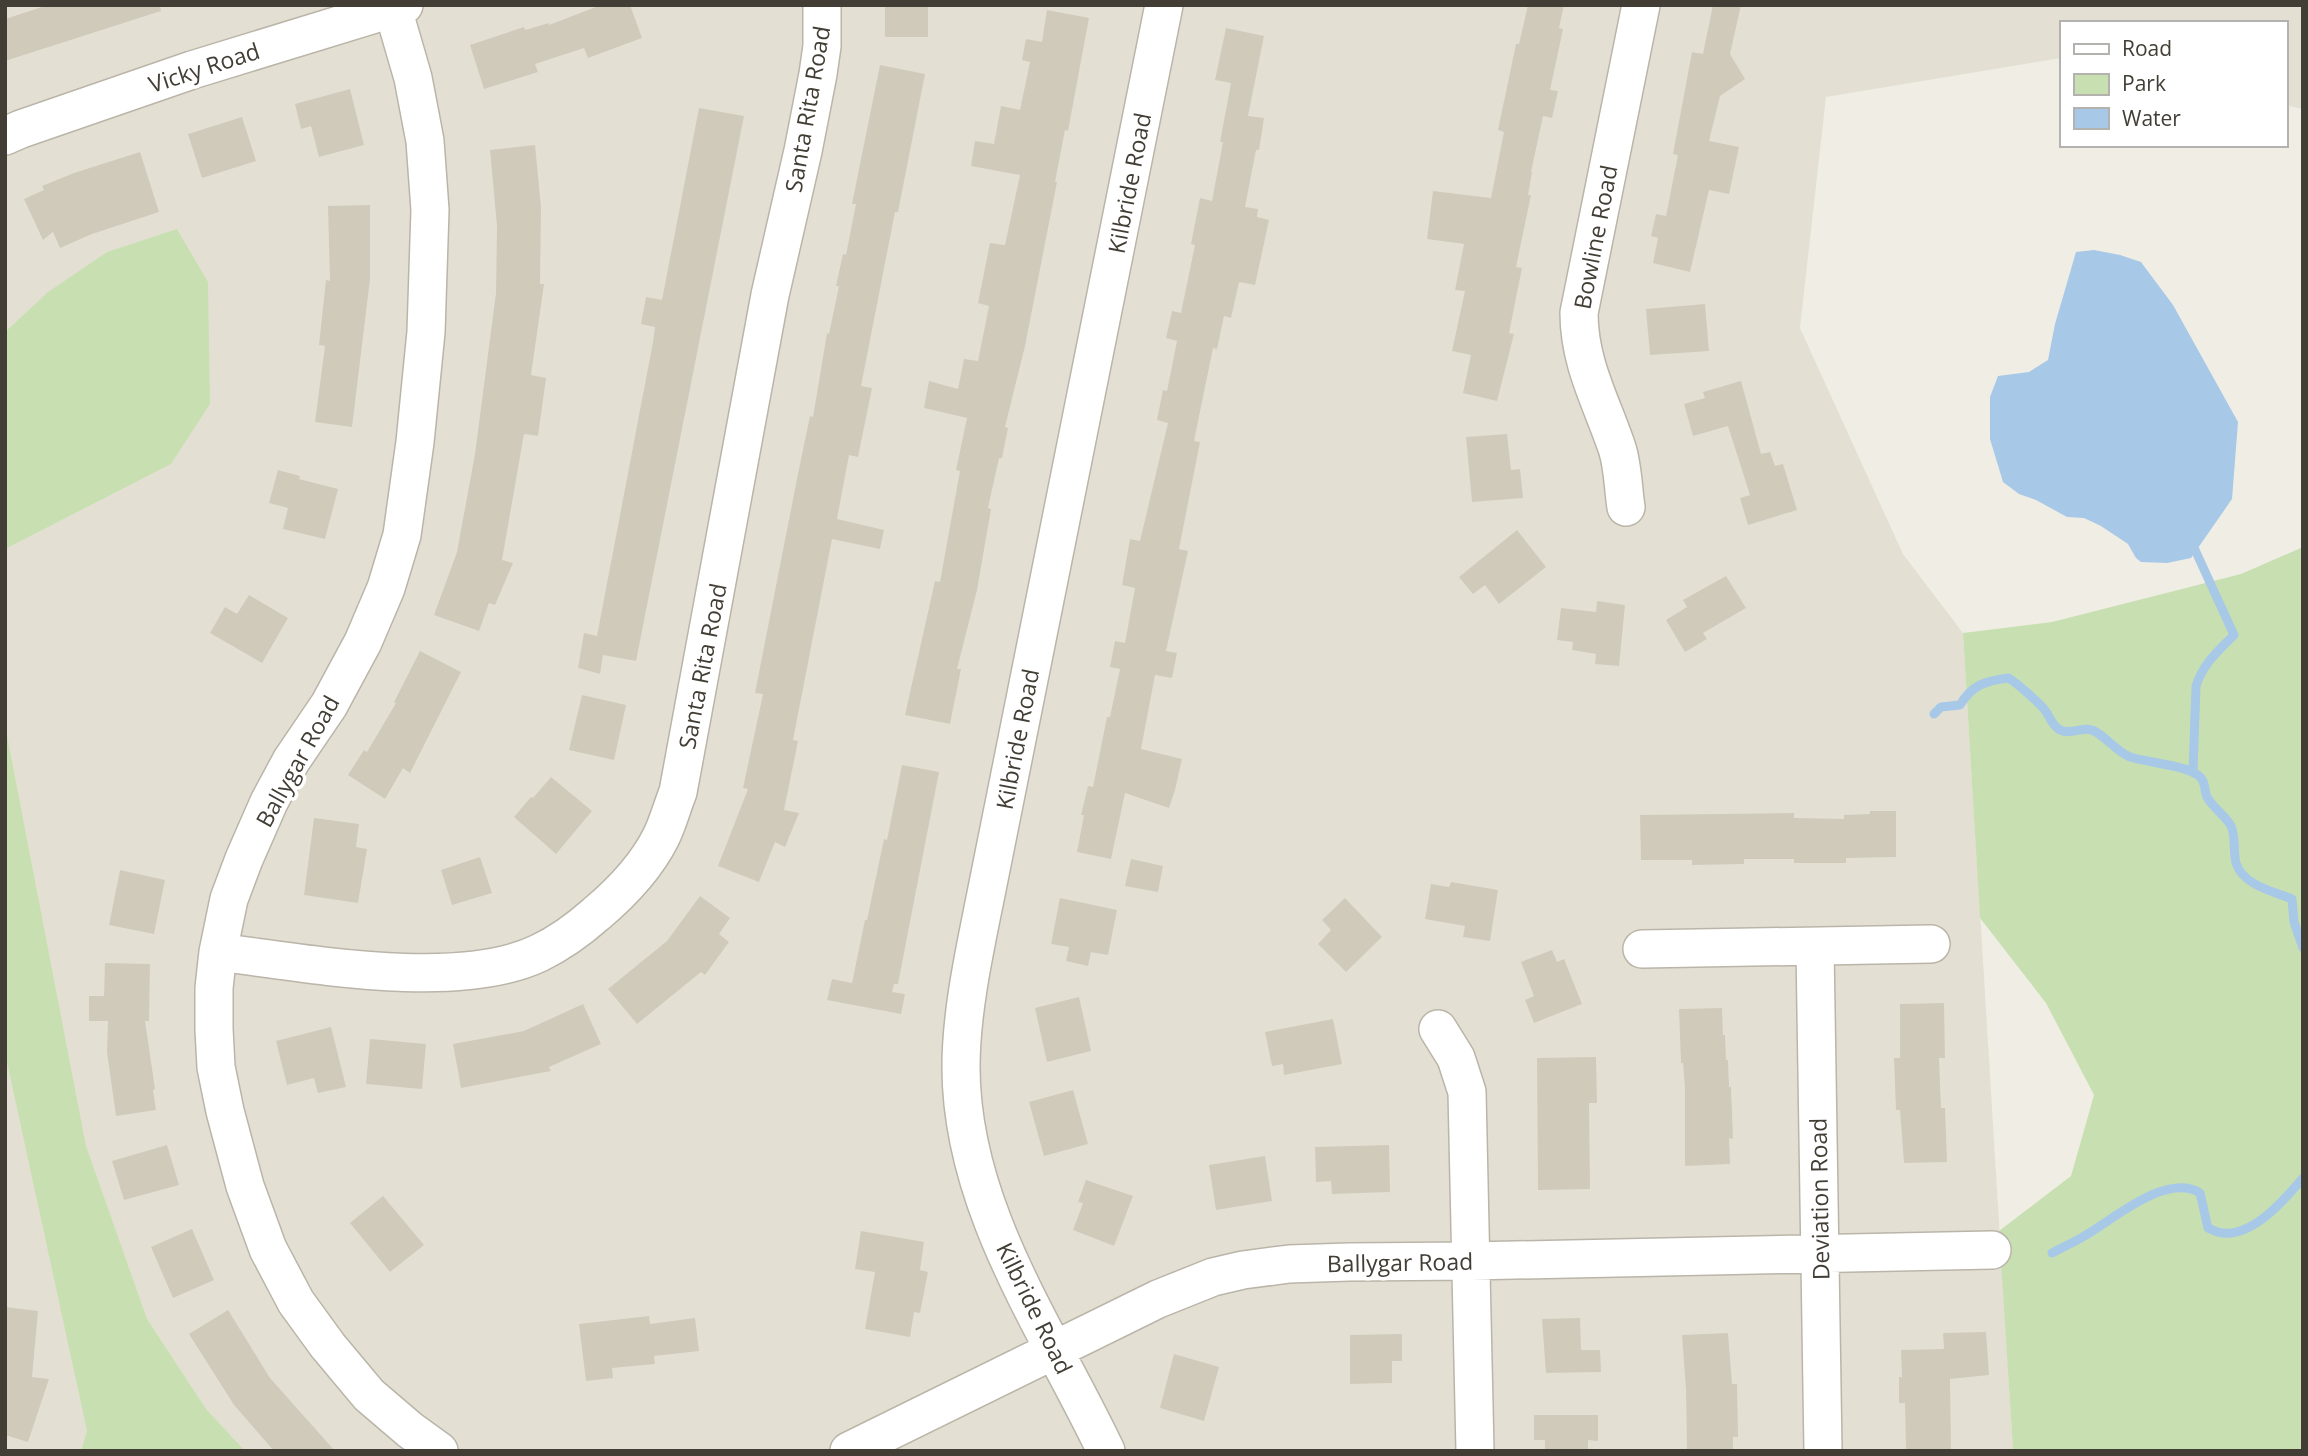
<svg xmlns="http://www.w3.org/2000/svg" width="2308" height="1456" font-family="'Open Sans',sans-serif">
<rect width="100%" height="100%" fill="#f0ede5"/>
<!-- residential -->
<path fill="#e3e0d3" d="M 5,5 L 2303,5 L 2303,109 L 2285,105 L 2285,23 L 2061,23 L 2061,58 L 1826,97 L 1800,328 L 1903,554 L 1963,633 L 2013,1451 L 5,1451 Z"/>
<!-- green -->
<path fill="#c8e0b1" d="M 177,229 L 208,282 L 210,404 L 171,464 L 5,549 L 5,332 L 48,292 L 107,252 Z
M 2303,547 L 2303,1451 L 2013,1451 L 1999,1231 L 2071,1176 L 2094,1095 L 2046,1003 L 1980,918 L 1963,633 L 2052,622 L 2241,574 Z
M 5,725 L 86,1146 L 147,1319 L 206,1409 L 245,1451 L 81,1451 L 87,1431 L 5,1053 Z"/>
<!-- water -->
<path fill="#a7c8e7" d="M 2094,250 L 2120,255 L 2141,262 L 2173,305 L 2238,422 L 2232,499 L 2191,558 L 2167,563 L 2141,562 L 2136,558 L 2128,544 L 2101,526 L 2084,518 L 2067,517 L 2036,500 L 2019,494 L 2003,482 L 1990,439 L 1990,397 L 1998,376 L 2029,372 L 2048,360 L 2055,324 L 2076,252 Z"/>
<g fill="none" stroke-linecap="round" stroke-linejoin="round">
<!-- stream -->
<path stroke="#a7c8e7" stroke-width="9" d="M 2191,541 L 2234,635 C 2218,651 2203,664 2196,686 L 2193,772
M 1934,714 L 1941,707 L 1960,705 C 1972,685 1985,681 2008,678 C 2014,680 2040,704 2044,709 C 2050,716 2051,725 2060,730 C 2072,736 2085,724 2096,732 C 2108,739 2117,752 2130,757 C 2148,763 2190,765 2201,778 C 2206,784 2204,791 2207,797 C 2213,808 2225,815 2231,826 C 2236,837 2233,851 2236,863 C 2243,885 2272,891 2292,899 L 2294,922 L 2303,948
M 2052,1253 C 2063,1247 2075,1242 2086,1235 C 2114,1219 2167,1172 2200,1193 L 2208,1228 C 2213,1230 2218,1233 2223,1233 C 2254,1236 2285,1199 2303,1178"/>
</g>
<!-- building -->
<path fill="#d0cabb" d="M 48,5 L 160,5 L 161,11 L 5,61 L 5,19 Z
M 601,5 L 630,5 L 642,38 L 588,58 L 584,48 L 535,64 L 538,72 L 484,89 L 470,45 L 524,27 L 525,30 L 549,23 L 549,25 Z
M 885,5 L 928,5 L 928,37 L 885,37 Z
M 1528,5 L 1564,5 L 1559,28 L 1563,29 L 1550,90 L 1558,91 L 1552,118 L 1543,116 L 1531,172 L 1532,172 L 1528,195 L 1531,195 L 1516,267 L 1522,268 L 1509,333 L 1514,334 L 1497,401 L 1463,393 L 1471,355 L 1452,351 L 1465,291 L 1455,290 L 1464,244 L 1427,239 L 1433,191 L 1491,198 L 1504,132 L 1498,130 L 1516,44 L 1519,44 Z
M 1713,5 L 1741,5 L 1730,54 L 1745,79 L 1720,96 L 1709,141 L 1739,147 L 1729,194 L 1709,190 L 1690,272 L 1653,263 L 1658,238 L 1651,236 L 1656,214 L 1666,216 L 1678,155 L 1673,154 L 1692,52 L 1703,54 Z
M 1047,10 L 1089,18 L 1068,131 L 1065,130 L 1055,182 L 1057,182 L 1025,346 L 1005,427 L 1008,428 L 1002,458 L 999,458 L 988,508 L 991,509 L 977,590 L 957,669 L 961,669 L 950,724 L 905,715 L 935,581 L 940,582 L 960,471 L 956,470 L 967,418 L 924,408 L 929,381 L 958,389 L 964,359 L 978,361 L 989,306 L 978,303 L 990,243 L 1005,245 L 1020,175 L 971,166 L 975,141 L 994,144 L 1001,106 L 1020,110 L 1030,62 L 1022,60 L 1026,39 L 1042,42 Z
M 1226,28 L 1264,36 L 1248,116 L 1264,118 L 1259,150 L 1256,150 L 1245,207 L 1258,209 L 1257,217 L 1269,220 L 1255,285 L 1239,282 L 1231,318 L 1224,316 L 1217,349 L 1213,348 L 1194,441 L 1200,442 L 1179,549 L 1188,551 L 1166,651 L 1177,653 L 1172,678 L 1155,675 L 1141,749 L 1182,759 L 1175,790 L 1169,808 L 1125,793 L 1111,859 L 1077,852 L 1084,815 L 1081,815 L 1088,786 L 1093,787 L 1107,717 L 1110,717 L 1120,669 L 1110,667 L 1115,641 L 1125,643 L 1135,588 L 1122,585 L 1130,539 L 1140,541 L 1168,423 L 1157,420 L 1163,390 L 1167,391 L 1177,341 L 1166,338 L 1172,311 L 1181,313 L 1195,245 L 1191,244 L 1200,198 L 1212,201 L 1223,142 L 1220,142 L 1231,83 L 1215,80 Z
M 880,65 L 925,74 L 898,212 L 895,212 L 861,386 L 872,388 L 858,457 L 849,455 L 837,519 L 884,530 L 880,549 L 832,539 L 793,740 L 798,741 L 784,810 L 799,813 L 785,847 L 775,842 L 759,882 L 718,866 L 748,789 L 743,788 L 763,694 L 755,693 L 798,474 L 810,416 L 813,417 L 827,333 L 829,334 L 839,286 L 836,286 L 843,254 L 846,255 L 856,204 L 852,204 Z
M 350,89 L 364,145 L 319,157 L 311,126 L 301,129 L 295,104 Z
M 699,108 L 744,116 L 636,661 L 603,655 L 600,674 L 578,668 L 584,633 L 597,636 L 653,342 L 655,327 L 641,324 L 646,297 L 662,300 Z
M 242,117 L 256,161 L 202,178 L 188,134 Z
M 535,145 L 541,207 L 540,284 L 544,284 L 531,375 L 546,378 L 538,436 L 524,434 L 502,560 L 513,563 L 495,605 L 489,603 L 479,631 L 434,615 L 457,552 L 475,454 L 496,293 L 497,226 L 490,150 Z
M 140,152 L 159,212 L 92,234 L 60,248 L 53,232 L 43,240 L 24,199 L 44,190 L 42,186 L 74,173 Z
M 370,205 L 370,279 L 352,427 L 315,422 L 325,346 L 319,345 L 326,280 L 330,281 L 328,206 Z
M 1705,304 L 1709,351 L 1650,355 L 1646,309 Z
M 1741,381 L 1761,454 L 1770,452 L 1775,466 L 1783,464 L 1797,510 L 1748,525 L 1740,498 L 1750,495 L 1728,426 L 1693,436 L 1684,404 L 1705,398 L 1703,392 Z
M 1507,434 L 1511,470 L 1520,469 L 1523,498 L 1472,502 L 1466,437 Z
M 278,470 L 300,476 L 299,479 L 338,489 L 325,539 L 283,529 L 288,508 L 269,503 Z
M 1517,530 L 1546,567 L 1499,604 L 1485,585 L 1473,594 L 1459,577 Z
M 1726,576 L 1746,608 L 1703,633 L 1707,639 L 1685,652 L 1666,620 L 1687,607 L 1683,600 Z
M 249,595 L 288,618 L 262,663 L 210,633 L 225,607 L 237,614 Z
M 1597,601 L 1625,605 L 1619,666 L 1595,664 L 1596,654 L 1572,650 L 1573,642 L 1557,640 L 1561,608 L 1596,612 Z
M 420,651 L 461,672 L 410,773 L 403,768 L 385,799 L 348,775 L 364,750 L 367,752 L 396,703 L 394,702 Z
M 582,695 L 626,705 L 614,760 L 569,750 Z
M 902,765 L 939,772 L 898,984 L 894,984 L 892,992 L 905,994 L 901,1014 L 827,1000 L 832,979 L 852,983 L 865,920 L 867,920 L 884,839 L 887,840 Z
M 551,777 L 592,811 L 556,854 L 514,817 L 531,797 L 533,798 Z
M 1870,811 L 1896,811 L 1896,857 L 1846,858 L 1846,863 L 1794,863 L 1794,859 L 1744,859 L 1744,864 L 1692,865 L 1692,860 L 1641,860 L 1640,815 L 1794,813 L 1794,818 L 1844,819 L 1844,815 L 1870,814 Z
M 314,818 L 359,824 L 356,847 L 367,849 L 358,903 L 304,895 Z
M 480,857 L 492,893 L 452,905 L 441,870 Z
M 1131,859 L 1163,866 L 1158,892 L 1125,886 Z
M 120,870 L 165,880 L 154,934 L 109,925 Z
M 1451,882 L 1498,890 L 1490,941 L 1463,937 L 1465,926 L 1425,919 L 1431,884 L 1449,887 Z
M 700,896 L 730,918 L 719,934 L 729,942 L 705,975 L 701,972 L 637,1024 L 608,989 L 667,941 Z
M 1060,898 L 1117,910 L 1108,955 L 1091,952 L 1088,966 L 1066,961 L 1069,947 L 1051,944 Z
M 1345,898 L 1382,937 L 1346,972 L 1318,944 L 1331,930 L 1322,920 Z
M 1552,950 L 1557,962 L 1564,959 L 1582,1004 L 1534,1023 L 1525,1000 L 1534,996 L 1521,962 Z
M 105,963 L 150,964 L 149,1021 L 145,1021 L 155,1089 L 153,1090 L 156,1110 L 116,1116 L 107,1052 L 108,1021 L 89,1021 L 89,996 L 104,996 Z
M 1079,997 L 1091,1051 L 1047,1062 L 1035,1008 Z
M 1944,1003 L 1945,1058 L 1939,1058 L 1941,1108 L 1945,1108 L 1947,1162 L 1904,1163 L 1900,1110 L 1896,1110 L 1894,1058 L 1900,1058 L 1900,1004 Z
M 583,1004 L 601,1044 L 549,1067 L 551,1071 L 461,1088 L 453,1044 L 524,1031 Z
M 1722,1008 L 1723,1035 L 1725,1035 L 1726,1060 L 1728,1060 L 1729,1087 L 1731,1087 L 1733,1139 L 1729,1138 L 1730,1164 L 1685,1166 L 1685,1088 L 1683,1063 L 1681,1063 L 1679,1009 Z
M 1333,1019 L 1342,1064 L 1284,1075 L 1283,1064 L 1272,1066 L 1265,1032 Z
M 331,1027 L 346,1087 L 318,1093 L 314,1078 L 287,1085 L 276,1041 Z
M 370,1039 L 426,1044 L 422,1089 L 366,1084 Z
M 1596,1057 L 1597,1103 L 1589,1103 L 1590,1189 L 1538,1190 L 1537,1058 Z
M 1073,1090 L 1088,1144 L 1044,1156 L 1029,1102 Z
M 167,1145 L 179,1185 L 124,1200 L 112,1161 Z
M 1389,1145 L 1390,1192 L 1332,1194 L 1331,1181 L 1316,1182 L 1315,1147 Z
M 1265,1156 L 1272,1201 L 1216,1210 L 1209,1165 Z
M 1086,1180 L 1133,1196 L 1114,1246 L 1073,1230 L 1083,1203 L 1078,1202 Z
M 383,1196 L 424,1245 L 390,1272 L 350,1223 Z
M 192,1229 L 214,1280 L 173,1298 L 151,1247 Z
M 861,1231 L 924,1242 L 920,1270 L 928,1272 L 920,1313 L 914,1312 L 910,1337 L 865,1329 L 875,1272 L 855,1269 Z
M 5,1307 L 38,1311 L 32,1377 L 49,1379 L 28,1442 L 5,1435 Z
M 228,1310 L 270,1378 L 335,1451 L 274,1451 L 234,1405 L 189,1334 Z
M 649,1316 L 650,1324 L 695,1318 L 699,1351 L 654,1356 L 655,1364 L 612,1368 L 613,1378 L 586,1381 L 579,1324 Z
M 1580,1318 L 1581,1350 L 1600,1350 L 1601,1372 L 1546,1373 L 1542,1319 Z
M 1986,1332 L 1989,1375 L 1950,1379 L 1951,1451 L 1906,1451 L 1905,1403 L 1899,1403 L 1899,1377 L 1902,1377 L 1901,1350 L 1944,1349 L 1943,1333 Z
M 1728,1333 L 1732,1384 L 1737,1384 L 1738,1437 L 1733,1437 L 1733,1451 L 1687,1451 L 1686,1389 L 1682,1335 Z
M 1402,1334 L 1402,1361 L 1392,1361 L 1392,1383 L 1350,1384 L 1350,1335 Z
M 1174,1354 L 1219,1367 L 1204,1421 L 1160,1408 Z
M 1534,1415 L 1598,1415 L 1598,1441 L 1588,1440 L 1588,1451 L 1545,1451 L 1545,1440 L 1534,1440 Z"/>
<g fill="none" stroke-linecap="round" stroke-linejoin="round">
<!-- minor casing -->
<g stroke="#bab5a8" stroke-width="40">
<path id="minor" d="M 393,9 L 413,78 L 425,141 L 430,210 L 426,332 L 415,442 L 402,535 L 386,588 L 363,642 L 329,705 L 291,761 L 269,802 L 244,859 L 229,899 L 218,952 L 214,988 L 214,1029 L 216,1067 L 225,1111 L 245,1186 L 268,1249 L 296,1302 L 328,1346 L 369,1395 L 410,1430 L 439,1451
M 5,136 L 21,129 L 192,70 L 404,5
M 1626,507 C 1623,488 1623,466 1617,448 C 1601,401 1579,363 1579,313 L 1641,5
M 1815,947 L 1823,1451
M 1642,949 L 1931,944
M 218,952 C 306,963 458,992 539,953 C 560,943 579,929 596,914 C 621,893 646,867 661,837 C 668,823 672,807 678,792 L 770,295 L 803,151 L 818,74 L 822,46 L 822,5
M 1438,1029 L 1456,1058 L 1467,1092 L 1475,1451
M 849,1451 L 1158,1299 L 1213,1277 L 1243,1270 L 1289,1264 L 1349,1262 L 1471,1261 L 1992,1250
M 1106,1451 C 1048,1329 961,1208 961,1067 C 961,1011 975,949 986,894 L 1164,5"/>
</g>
<!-- minor -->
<use href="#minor" stroke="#fff" stroke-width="37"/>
</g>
<g text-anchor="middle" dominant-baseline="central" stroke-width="7" stroke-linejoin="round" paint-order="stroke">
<!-- street labels -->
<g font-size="23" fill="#423e35" stroke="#fff">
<text transform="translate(204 67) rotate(-18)">Vicky Road</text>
<text transform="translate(807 109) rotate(-80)">Santa Rita Road</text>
<text transform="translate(1129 183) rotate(-79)">Kilbride Road</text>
<text transform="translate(1595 237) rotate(-79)">Bowline Road</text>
<text transform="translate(702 666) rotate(-79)">Santa Rita Road</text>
<text transform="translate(1017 739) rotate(-79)">Kilbride Road</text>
<text transform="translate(297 761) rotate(-61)">Ballygar Road</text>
<text transform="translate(1819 1199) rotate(-91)">Deviation Road</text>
<text transform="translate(1400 1262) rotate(-1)">Ballygar Road</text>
<text transform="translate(1035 1308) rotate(64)">Kilbride Road</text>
</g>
</g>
<!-- border -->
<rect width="2308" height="1456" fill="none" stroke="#423e35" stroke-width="14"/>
<!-- legend -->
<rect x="2060" y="21" width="228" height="126" fill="#ffffff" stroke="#b3b2ae" stroke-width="2"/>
<rect x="2074" y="44" width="35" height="10" fill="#ffffff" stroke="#b3b2ae" stroke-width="2"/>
<text x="2122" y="56" font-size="21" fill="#423e35">Road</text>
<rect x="2074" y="74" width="35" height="21" fill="#c8e0b1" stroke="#b3b2ae" stroke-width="2"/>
<text x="2122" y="91" font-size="21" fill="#423e35">Park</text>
<rect x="2074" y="108" width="35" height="21" fill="#a7c8e7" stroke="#b3b2ae" stroke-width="2"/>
<text x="2122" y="126" font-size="21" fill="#423e35">Water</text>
</svg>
